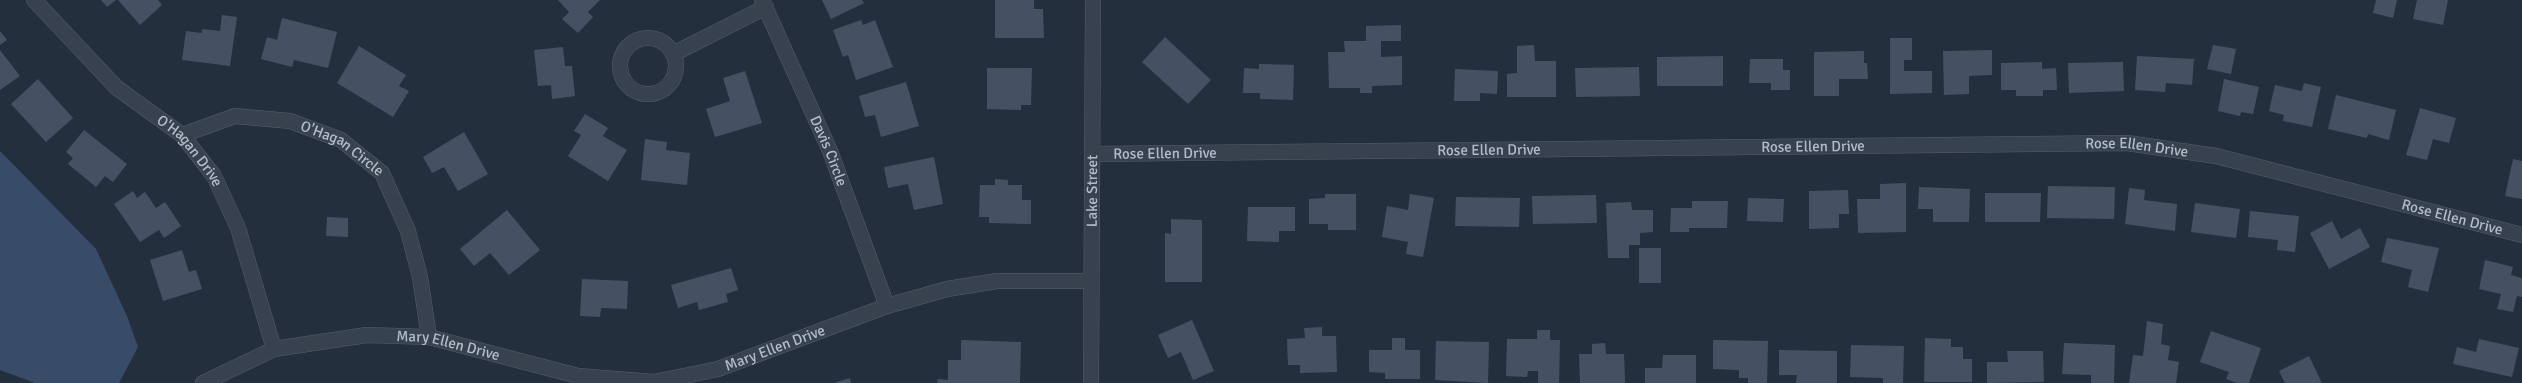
<svg xmlns="http://www.w3.org/2000/svg" width="2522" height="383" font-family="Signika,sans-serif">
<rect width="100%" height="100%" fill="#242f3e"/>
<!-- water -->
<path fill="#394c67" d="M 0,151 L 96,249 L 127,316 L 138,347 L 119,383 L 35,383 L 0,370 Z"/>
<!-- building -->
<path fill="#455162" d="M 101,0 L 116,0 L 107,7 Z
M 118,0 L 158,0 L 162,5 L 140,25 Z
M 558,0 L 600,0 L 588,12 L 593,17 L 578,33 L 562,19 L 569,12 Z
M 822,0 L 862,0 L 864,3 L 831,19 Z
M 995,0 L 1034,0 L 1034,9 L 1043,9 L 1044,38 L 995,38 Z
M 2376,0 L 2397,0 L 2393,18 L 2373,13 Z
M 2417,0 L 2448,0 L 2443,25 L 2413,19 Z
M 222,15 L 237,17 L 230,66 L 182,60 L 186,31 L 202,33 L 202,29 L 220,31 Z
M 282,18 L 337,32 L 328,68 L 294,60 L 292,67 L 261,59 L 267,37 L 277,40 Z
M 861,20 L 863,25 L 875,20 L 893,67 L 856,80 L 848,55 L 843,57 L 833,30 Z
M 1401,25 L 1401,41 L 1381,41 L 1381,57 L 1402,56 L 1402,85 L 1372,86 L 1372,93 L 1360,93 L 1360,88 L 1329,88 L 1328,52 L 1345,52 L 1344,41 L 1366,41 L 1366,26 Z
M 0,31 L 7,40 L 0,45 Z
M 1165,37 L 1211,80 L 1188,104 L 1142,62 Z
M 1890,38 L 1912,38 L 1912,60 L 1904,60 L 1904,71 L 1932,71 L 1932,93 L 1890,94 Z
M 1534,45 L 1535,61 L 1556,61 L 1556,97 L 1507,97 L 1507,74 L 1517,73 L 1517,46 Z
M 2213,45 L 2236,49 L 2231,74 L 2207,69 Z
M 359,46 L 406,75 L 399,86 L 409,91 L 393,117 L 337,83 Z
M 563,47 L 565,66 L 572,66 L 575,96 L 552,99 L 551,85 L 538,86 L 534,50 Z
M 0,50 L 20,76 L 0,90 Z
M 1992,50 L 1992,75 L 1969,76 L 1969,94 L 1944,95 L 1943,51 Z
M 1864,51 L 1864,63 L 1867,63 L 1868,79 L 1839,79 L 1839,96 L 1814,96 L 1814,52 Z
M 1723,56 L 1723,86 L 1657,86 L 1657,57 Z
M 2137,56 L 2194,59 L 2192,85 L 2166,83 L 2165,92 L 2135,90 Z
M 1750,59 L 1783,59 L 1783,70 L 1790,70 L 1790,90 L 1771,90 L 1771,83 L 1749,83 Z
M 2042,62 L 2042,69 L 2056,68 L 2057,90 L 2043,90 L 2043,96 L 2016,96 L 2016,90 L 2001,90 L 2001,63 Z
M 2123,62 L 2124,91 L 2069,93 L 2068,63 Z
M 1259,64 L 1294,65 L 1293,100 L 1260,99 L 1260,93 L 1243,93 L 1244,68 L 1259,69 Z
M 1639,67 L 1640,96 L 1576,97 L 1575,68 Z
M 987,68 L 1032,68 L 1031,105 L 1021,105 L 1021,110 L 987,109 Z
M 1455,69 L 1498,71 L 1497,94 L 1480,93 L 1480,101 L 1454,101 Z
M 745,71 L 762,123 L 715,137 L 706,109 L 730,101 L 723,78 Z
M 38,79 L 73,118 L 46,142 L 11,104 Z
M 2224,79 L 2259,87 L 2253,114 L 2241,112 L 2240,116 L 2218,111 Z
M 906,82 L 919,126 L 881,137 L 875,115 L 865,117 L 859,96 Z
M 2304,83 L 2321,87 L 2312,127 L 2283,121 L 2284,115 L 2269,111 L 2275,85 L 2302,91 Z
M 2336,95 L 2396,110 L 2389,140 L 2368,134 L 2367,138 L 2328,129 Z
M 2420,108 L 2456,118 L 2449,143 L 2433,139 L 2427,160 L 2406,155 Z
M 585,114 L 608,128 L 603,136 L 627,150 L 608,181 L 568,156 L 581,135 L 574,131 Z
M 84,130 L 127,164 L 113,182 L 105,176 L 96,187 L 68,164 L 73,158 L 66,152 Z
M 464,132 L 488,174 L 458,191 L 444,167 L 432,173 L 423,157 Z
M 645,139 L 667,142 L 666,150 L 690,153 L 687,185 L 641,180 Z
M 934,157 L 943,204 L 914,210 L 908,184 L 888,188 L 884,167 Z
M 2513,159 L 2522,161 L 2522,199 L 2505,196 Z
M 995,179 L 1008,180 L 1008,185 L 1022,185 L 1022,200 L 1031,200 L 1031,224 L 989,223 L 989,217 L 979,217 L 980,185 L 995,185 Z
M 1906,183 L 1906,232 L 1858,233 L 1857,199 L 1880,199 L 1880,184 Z
M 2048,186 L 2115,187 L 2114,219 L 2047,218 Z
M 1919,187 L 1970,189 L 1969,222 L 1933,222 L 1933,209 L 1918,209 Z
M 2129,188 L 2145,190 L 2144,200 L 2177,204 L 2175,231 L 2125,224 Z
M 1848,190 L 1849,214 L 1839,214 L 1839,228 L 1809,229 L 1809,191 Z
M 133,191 L 137,198 L 145,192 L 156,208 L 165,202 L 181,226 L 164,238 L 159,230 L 140,242 L 114,204 Z
M 1985,193 L 2041,193 L 2040,222 L 1985,222 Z
M 1325,194 L 1356,194 L 1356,230 L 1328,230 L 1328,224 L 1309,224 L 1309,199 L 1325,198 Z
M 1410,194 L 1434,198 L 1423,257 L 1406,254 L 1408,242 L 1382,237 L 1387,206 L 1408,210 Z
M 1596,195 L 1597,223 L 1533,224 L 1532,196 Z
M 1456,197 L 1520,198 L 1519,227 L 1455,226 Z
M 1748,198 L 1784,199 L 1783,222 L 1747,221 Z
M 1692,201 L 1728,201 L 1727,228 L 1689,228 L 1689,232 L 1670,232 L 1671,208 L 1692,208 Z
M 1631,202 L 1632,210 L 1653,210 L 1653,232 L 1640,233 L 1640,245 L 1629,245 L 1629,258 L 1608,258 L 1606,203 Z
M 2195,203 L 2240,209 L 2236,238 L 2191,232 Z
M 1248,207 L 1295,207 L 1295,231 L 1279,231 L 1279,242 L 1247,241 Z
M 507,210 L 540,250 L 509,275 L 490,253 L 474,266 L 460,249 Z
M 2250,211 L 2299,216 L 2295,252 L 2277,250 L 2278,240 L 2248,237 Z
M 327,217 L 348,218 L 348,237 L 326,236 Z
M 1171,219 L 1202,220 L 1202,282 L 1165,282 L 1165,233 L 1171,234 Z
M 2332,221 L 2341,239 L 2360,228 L 2370,247 L 2329,269 L 2310,233 Z
M 2387,238 L 2439,248 L 2428,292 L 2408,287 L 2412,270 L 2381,262 Z
M 1639,248 L 1661,248 L 1661,283 L 1639,283 Z
M 182,250 L 189,272 L 196,270 L 202,289 L 163,301 L 150,260 Z
M 2485,260 L 2513,267 L 2511,275 L 2522,278 L 2522,297 L 2517,296 L 2513,312 L 2497,309 L 2501,294 L 2479,289 Z
M 731,268 L 738,290 L 726,294 L 728,302 L 699,310 L 697,302 L 678,308 L 671,285 Z
M 582,279 L 628,281 L 627,309 L 601,308 L 600,317 L 580,316 Z
M 1192,320 L 1214,371 L 1193,380 L 1181,352 L 1168,358 L 1158,335 Z
M 2147,321 L 2163,324 L 2161,344 L 2170,346 L 2168,360 L 2179,362 L 2176,383 L 2129,383 L 2133,355 L 2143,356 Z
M 1322,327 L 1322,336 L 1336,336 L 1337,372 L 1300,373 L 1300,365 L 1288,365 L 1287,339 L 1305,338 L 1304,328 Z
M 1537,330 L 1550,330 L 1550,340 L 1560,340 L 1559,383 L 1538,383 L 1538,371 L 1528,371 L 1527,377 L 1506,376 L 1507,339 L 1537,339 Z
M 2211,331 L 2261,348 L 2249,383 L 2237,383 L 2226,379 L 2229,372 L 2200,362 Z
M 1392,338 L 1405,338 L 1405,350 L 1420,350 L 1420,379 L 1385,379 L 1385,373 L 1369,372 L 1369,350 L 1392,350 Z
M 1925,338 L 1951,339 L 1951,347 L 1963,347 L 1963,359 L 1972,359 L 1972,382 L 1924,382 Z
M 2479,339 L 2519,348 L 2512,377 L 2453,364 L 2457,347 L 2476,352 Z
M 961,340 L 1021,342 L 1020,383 L 937,383 L 938,379 L 948,380 L 948,360 L 961,360 Z
M 1713,340 L 1768,341 L 1767,383 L 1748,383 L 1748,378 L 1739,378 L 1739,370 L 1713,369 Z
M 1436,341 L 1489,342 L 1488,383 L 1435,380 Z
M 1605,343 L 1606,354 L 1624,354 L 1625,383 L 1580,383 L 1579,354 L 1592,354 L 1592,344 Z
M 2064,343 L 2115,345 L 2114,383 L 2091,383 L 2091,375 L 2062,374 Z
M 1851,345 L 1904,346 L 1903,383 L 1883,383 L 1883,378 L 1850,377 Z
M 1779,350 L 1837,351 L 1837,383 L 1796,383 L 1797,375 L 1779,375 Z
M 2007,351 L 2043,351 L 2044,382 L 1987,383 L 1987,362 L 2008,362 Z
M 1663,355 L 1696,355 L 1696,383 L 1645,383 L 1645,368 L 1662,368 Z
M 2309,356 L 2322,383 L 2285,383 L 2279,371 Z
M 850,378 L 851,383 L 834,383 Z"/>
<g fill="none" stroke-linecap="round" stroke-linejoin="round">
<!-- street casing -->
<g stroke="#565f6c" stroke-width="16">
<g id="street">
<path id="s1" d="M 34,0 L 117,88 L 182,135 L 214,176 L 238,228 L 274,349"/>
<path id="s2" d="M 762,0 L 830,151 L 887,306"/>
<circle cx="648" cy="66" r="28"/>
<path d="M 673,54 L 766,7"/>
<path id="s3" d="M 182,135 L 235,116 L 290,121 L 341,140 L 382,173 L 408,231 L 420,277 L 429,337"/>
<path id="s4" d="M 1093,154 L 2127,143 L 2216,156 L 2522,235"/>
<path id="s5" d="M 203,383 L 274,349 L 367,335 L 429,337 L 578,376 L 654,382 L 718,369 L 887,306 L 947,289 L 997,281 L 1091,281"/>
<path id="s6" d="M 1091,383 L 1093,0"/>
</g>
</g>
<!-- street -->
<use href="#street" stroke="#38414e" stroke-width="15"/>
</g>
<g text-anchor="middle" dominant-baseline="central" stroke-width="3" stroke-linejoin="round" paint-order="stroke">
<!-- street labels -->
<g font-size="15" fill="#b4bcc9" stroke="#1d2633">
<text stroke="none"><textPath href="#s4" startOffset="720">Rose Ellen Drive</textPath></text>
<text stroke="none"><textPath href="#s4" startOffset="1044">Rose Ellen Drive</textPath></text>
<text stroke="none"><textPath href="#s4" startOffset="396">Rose Ellen Drive</textPath></text>
<text stroke="none"><textPath href="#s3" startOffset="171">O'Hagan Circle</textPath></text>
<text stroke="none"><textPath href="#s2" startOffset="165">Davis Circle</textPath></text>
<text stroke="none"><textPath href="#s1" startOffset="218">O'Hagan Drive</textPath></text>
<text stroke="none"><textPath href="#s4" startOffset="72">Rose Ellen Drive</textPath></text>
<text stroke="none"><textPath href="#s6" startOffset="192">Lake Street</textPath></text>
<text stroke="none"><textPath href="#s4" startOffset="1368">Rose Ellen Drive</textPath></text>
<text stroke="none"><textPath href="#s5" startOffset="255">Mary Ellen Drive</textPath></text>
<text stroke="none"><textPath href="#s5" startOffset="591">Mary Ellen Drive</textPath></text>
</g>
</g>
</svg>
